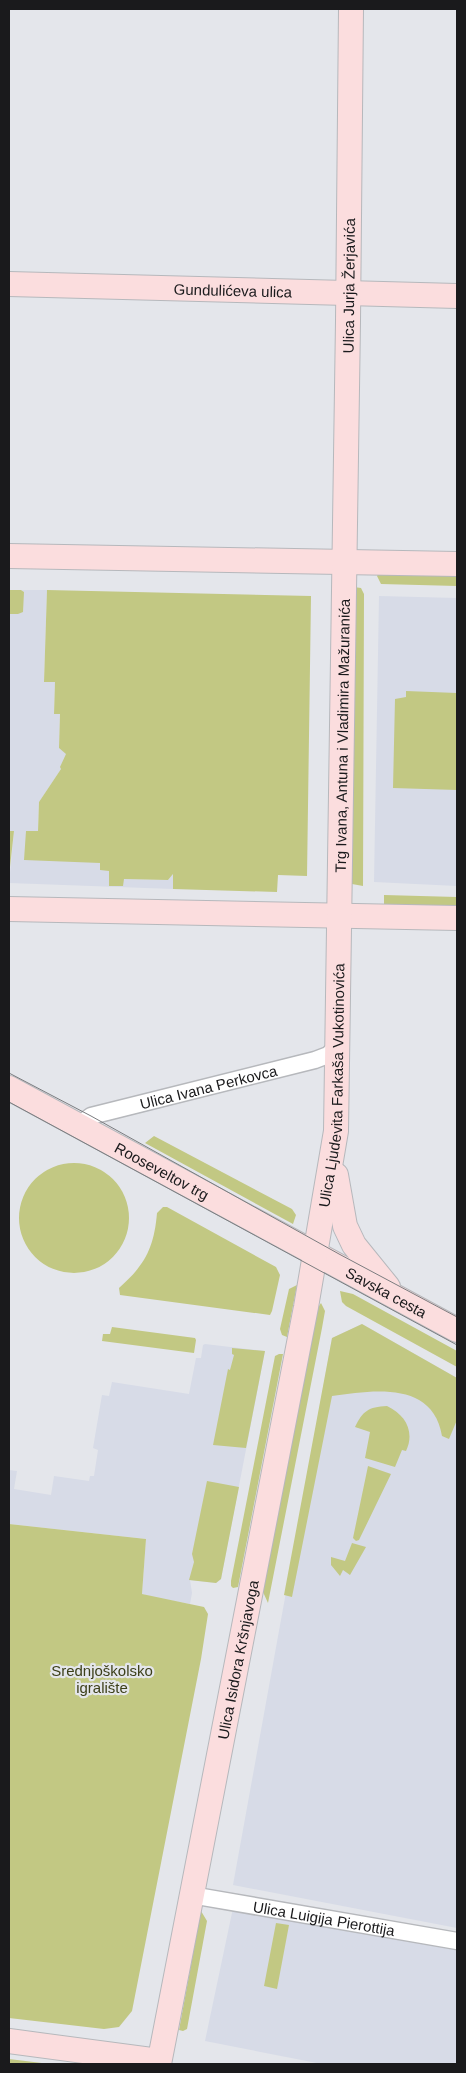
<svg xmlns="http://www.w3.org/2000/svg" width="466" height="2073" font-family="Helvetica,sans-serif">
<rect width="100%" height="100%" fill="#e4e6eb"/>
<!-- built -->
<path fill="#d7dbe7" d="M 21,590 L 47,590 L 44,681 L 55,682 L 54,713 L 60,714 L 59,748 L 67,754 L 61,769 L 39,802 L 38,831 L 100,863 L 109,870 L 109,886 L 123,879 L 168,880 L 173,874 L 173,889 L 9,883 L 14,831 L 9,831 L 9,614 L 18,614 L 24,592 Z
M 379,596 L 457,598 L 457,886 L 374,882 Z
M 362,1324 L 457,1378 L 457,1928 L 233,1885 L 332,1338 Z
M 205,1344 L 265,1351 L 221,1579 L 216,1583 L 190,1580 L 192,1593 L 190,1604 L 152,1597 L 142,1594 L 146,1539 L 9,1524 L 9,1470 L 17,1471 L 14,1489 L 51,1495 L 54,1476 L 89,1481 L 90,1476 L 94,1476 L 98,1450 L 93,1448 L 102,1395 L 109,1396 L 112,1382 L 189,1394 L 196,1358 L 201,1358 L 203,1345 Z
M 233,1908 L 457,1949 L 457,2064 L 322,2064 L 205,2041 Z"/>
<!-- green -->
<path fill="#c2c883" d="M 379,573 L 457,575 L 457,586 L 381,584 L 377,576 Z
M 354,587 L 361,588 L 364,594 L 363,886 L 352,884 Z
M 9,590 L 21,590 L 24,592 L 23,612 L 18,614 L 9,614 Z
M 47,590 L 311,596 L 307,876 L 278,875 L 277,892 L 173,889 L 173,874 L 168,880 L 124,879 L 123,886 L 109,886 L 109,871 L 100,870 L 100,863 L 24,860 L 26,831 L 38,831 L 39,802 L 61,769 L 60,767 L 66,754 L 59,748 L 60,714 L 54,714 L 55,682 L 44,682 Z
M 406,691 L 457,693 L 457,790 L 393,788 L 395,699 L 406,697 Z
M 9,831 L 14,831 L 9,876 Z
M 384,895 L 457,897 L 457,906 L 384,905 Z
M 154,1136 L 292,1209 L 296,1215 L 293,1224 L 145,1143 Z
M19 1218a55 55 0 1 1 110 0a55 55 0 1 1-110 0Z
M 163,1207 L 167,1207 L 276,1267 L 280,1275 L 272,1311 L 270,1315 L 120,1295 L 119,1288 C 145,1265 154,1248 157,1213 Z
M 297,1285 L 287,1337 L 282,1335 L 280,1329 L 289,1289 Z
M 340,1291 L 353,1294 L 457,1351 L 457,1367 L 346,1306 L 342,1302 Z
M 321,1303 L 325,1311 L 322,1328 L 268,1603 L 263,1592 L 264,1584 L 317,1309 Z
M 362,1324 L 457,1378 L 457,1420 L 449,1439 L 442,1436 C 433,1381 374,1390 332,1396 L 292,1597 L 284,1595 L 332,1338 Z
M 112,1327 L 195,1338 L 196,1340 L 194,1353 L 102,1341 L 103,1334 L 110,1334 Z
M 232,1348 L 265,1351 L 246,1448 L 213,1445 L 228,1369 L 230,1370 L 234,1355 L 232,1354 Z
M 279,1354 L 283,1354 L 238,1587 L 233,1588 L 231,1586 L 231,1581 L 275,1356 Z
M 387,1406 C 406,1415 415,1432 406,1451 L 402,1450 L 395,1467 L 365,1458 L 370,1432 L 355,1427 C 363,1411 368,1407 387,1406 Z
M 368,1466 L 391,1474 L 359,1540 L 356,1541 L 353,1538 Z
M 207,1481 L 239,1487 L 221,1579 L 216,1583 L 189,1580 L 194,1562 L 192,1554 Z
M 9,1524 L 146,1539 L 142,1594 L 204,1607 L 208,1614 L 201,1659 L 132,2011 L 119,2027 L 104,2029 L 9,2018 Z
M 352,1543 L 366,1547 L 350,1575 L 343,1570 L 340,1576 L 331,1565 L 331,1557 L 345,1561 Z
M 201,1911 L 207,1921 L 187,2029 L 183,2031 L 179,2030 Z
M 276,1923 L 289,1925 L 277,1989 L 264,1986 Z
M 9,2059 L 50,2064 L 9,2064 Z"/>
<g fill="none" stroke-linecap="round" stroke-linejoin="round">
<!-- street casing -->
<g stroke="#b6b8bc" stroke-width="19">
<g id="street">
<path id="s1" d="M 79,1125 L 91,1116 L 315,1060 L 328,1055 L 338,1046"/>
<path id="s2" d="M 191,1895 L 457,1941"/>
</g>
</g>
<!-- secondary casing -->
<g stroke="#b6b8bc" stroke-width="26">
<g id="secondary">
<path id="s3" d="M 9,284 L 457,296"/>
<path d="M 9,556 L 457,564"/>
<path d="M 9,909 L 457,918"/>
<path id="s4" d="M 9,1088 L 457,1330"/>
<path d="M 336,1175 L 345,1226 L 354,1245 L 388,1287"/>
<path d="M 9,2041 L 159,2061"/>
<path id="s5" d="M 159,2064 L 306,1307 L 336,1131 L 348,321 L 351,9"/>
</g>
</g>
<!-- street -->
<use href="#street" stroke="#fff" stroke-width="16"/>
<!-- secondary -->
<use href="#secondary" stroke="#fbddde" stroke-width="24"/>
<!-- tram -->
<path stroke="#7b7c7f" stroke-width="1" d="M 9,1073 L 91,1116 L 339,1254 L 457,1317
M 9,1102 L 457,1345"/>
</g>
<g text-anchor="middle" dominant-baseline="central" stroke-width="4.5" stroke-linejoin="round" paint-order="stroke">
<!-- street labels -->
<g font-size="15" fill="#1a1a1c" stroke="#e4e6eb">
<text stroke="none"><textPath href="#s5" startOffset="1795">Ulica Jurja Žerjavića</textPath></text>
<text stroke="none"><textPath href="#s3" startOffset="224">Gundulićeva ulica</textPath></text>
<text stroke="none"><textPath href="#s5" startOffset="1345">Trg Ivana, Antuna i Vladimira Mažuranića</textPath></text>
<text stroke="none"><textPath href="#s5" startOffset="995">Ulica Ljudevita Farkaša Vukotinovića</textPath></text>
<text stroke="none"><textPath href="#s1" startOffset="136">Ulica Ivana Perkovca</textPath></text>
<text stroke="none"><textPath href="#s4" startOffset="174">Rooseveltov trg</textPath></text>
<text stroke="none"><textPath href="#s4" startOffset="429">Savska cesta</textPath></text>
<text stroke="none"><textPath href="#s5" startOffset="412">Ulica Isidora Kršnjavoga</textPath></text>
<text stroke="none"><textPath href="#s2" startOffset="135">Ulica Luigija Pierottija</textPath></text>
</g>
<!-- park labels -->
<g font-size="15" fill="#3c3f19" stroke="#e4e6eb">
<text x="102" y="1670">Srednjoškolsko<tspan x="102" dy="17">igralište</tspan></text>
</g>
</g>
<!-- border -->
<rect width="466" height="2073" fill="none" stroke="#1a1a1c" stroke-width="20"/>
</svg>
